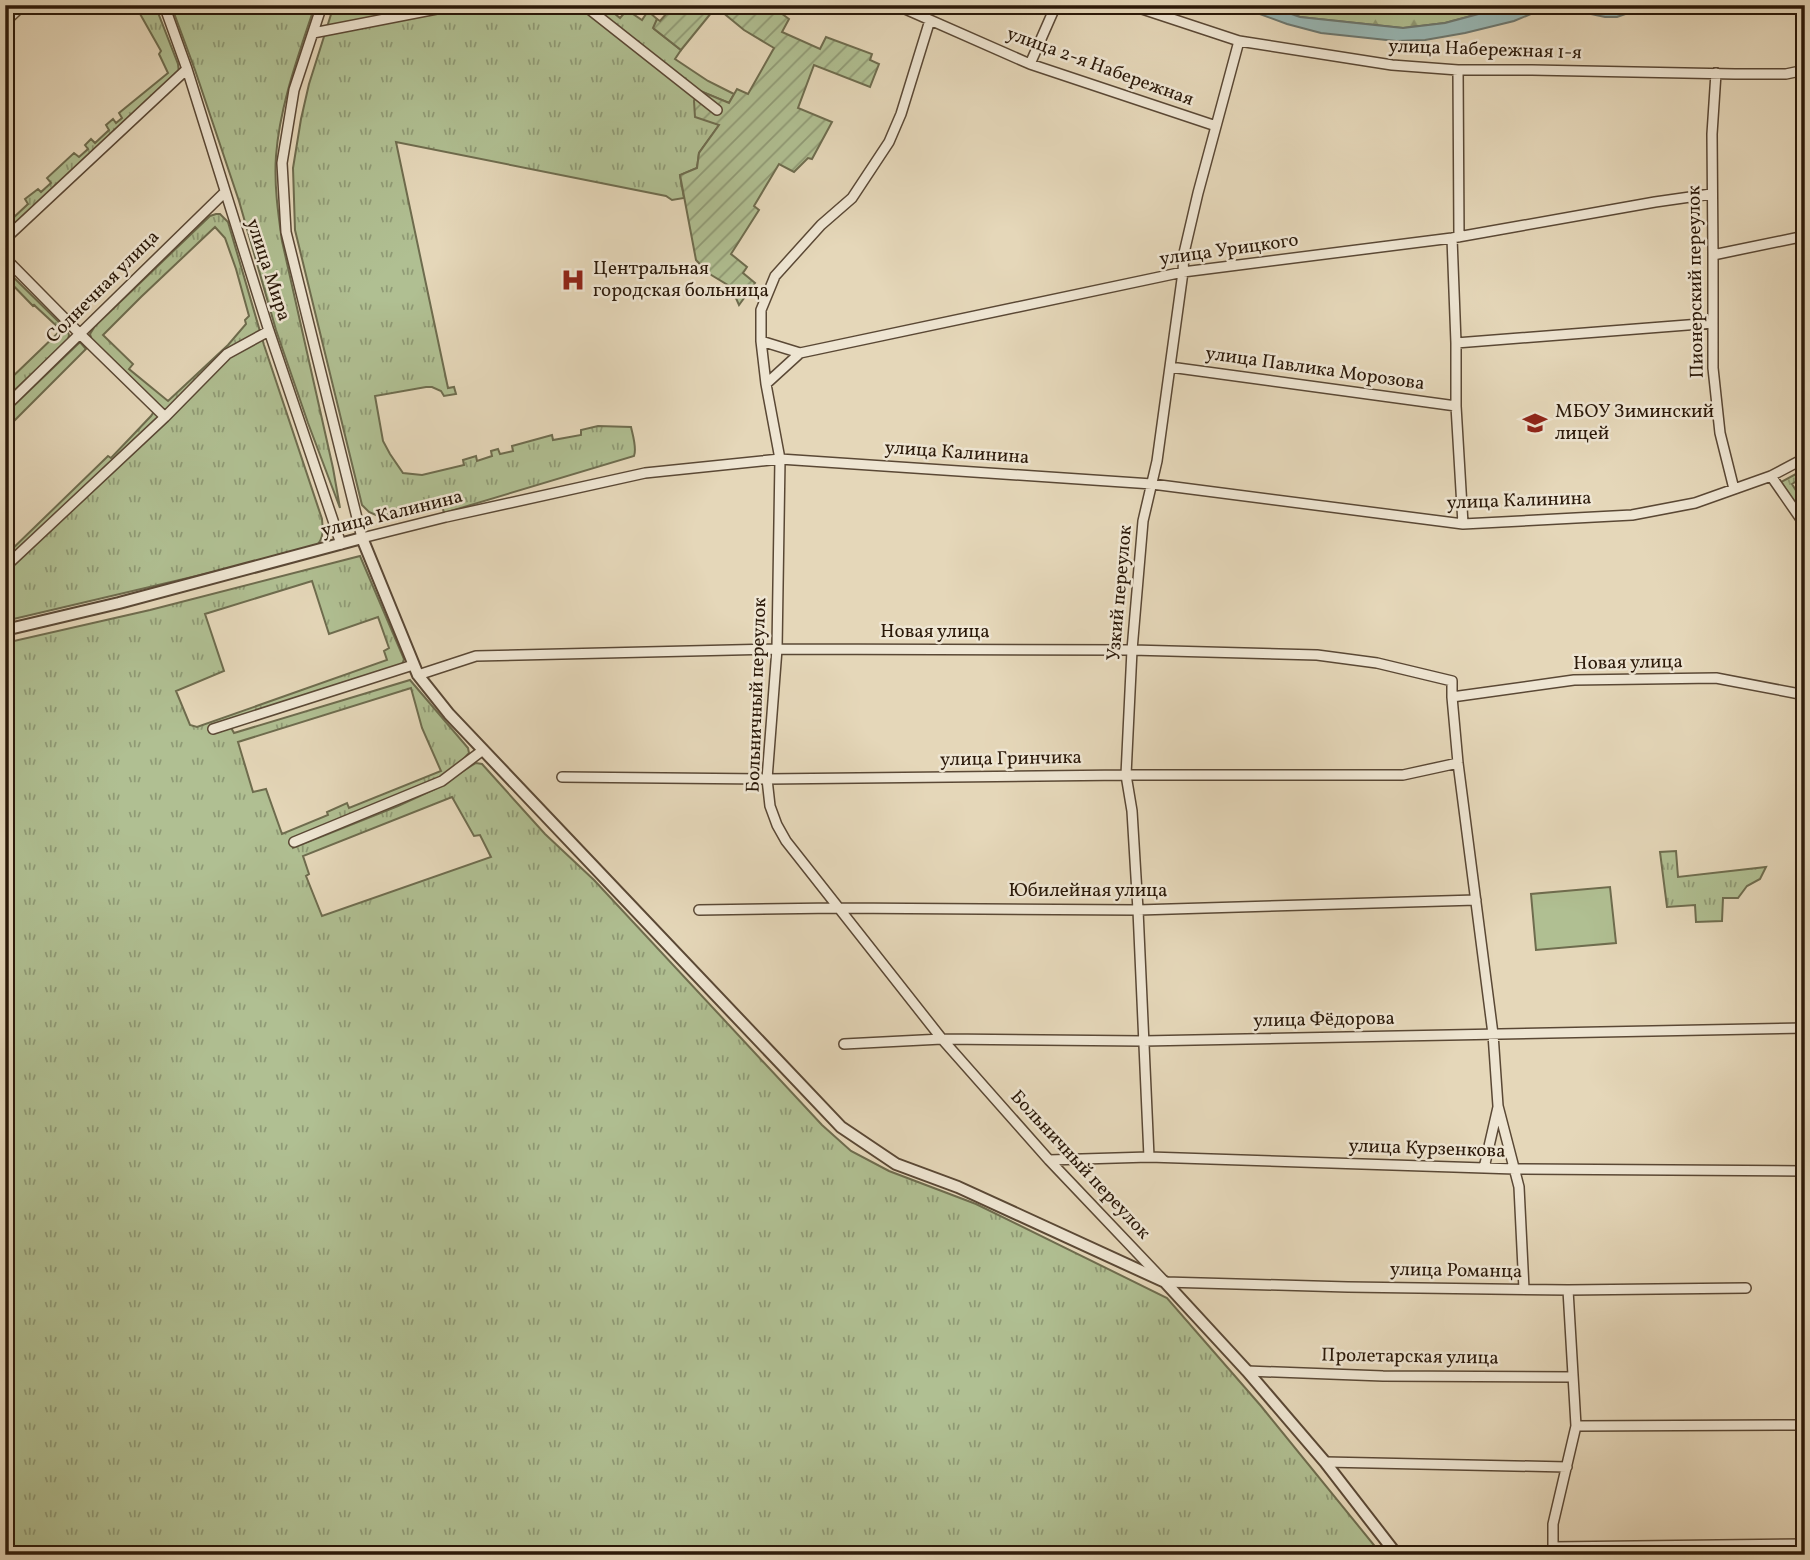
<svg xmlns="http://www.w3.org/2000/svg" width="1810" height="1560" font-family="Vollkorn,serif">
<defs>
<pattern id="grass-tufts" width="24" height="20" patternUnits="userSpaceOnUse" patternTransform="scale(1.75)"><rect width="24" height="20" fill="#b0bf92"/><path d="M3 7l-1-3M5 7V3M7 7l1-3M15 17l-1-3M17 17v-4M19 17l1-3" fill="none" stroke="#8f9a75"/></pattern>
<pattern id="forest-firs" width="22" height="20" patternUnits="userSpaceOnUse" patternTransform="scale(1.75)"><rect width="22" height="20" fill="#b0bf92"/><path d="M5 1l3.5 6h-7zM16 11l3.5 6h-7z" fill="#8f9a75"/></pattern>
<pattern id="garden-furrows" width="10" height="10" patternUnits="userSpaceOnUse" patternTransform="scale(1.75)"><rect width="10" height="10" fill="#b0bf92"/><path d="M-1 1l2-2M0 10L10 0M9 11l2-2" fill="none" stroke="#8f9a75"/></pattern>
</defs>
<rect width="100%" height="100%" fill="#e5d7b9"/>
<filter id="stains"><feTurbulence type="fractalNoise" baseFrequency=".00286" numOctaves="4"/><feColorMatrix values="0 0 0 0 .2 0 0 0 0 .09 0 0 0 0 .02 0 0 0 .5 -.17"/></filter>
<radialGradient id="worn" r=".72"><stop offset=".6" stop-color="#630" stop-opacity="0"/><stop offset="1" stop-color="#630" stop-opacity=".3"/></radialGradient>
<!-- grass -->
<path fill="url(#grass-tufts)" stroke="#6e6c4e" stroke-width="2" fill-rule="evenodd" d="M 135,5 L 155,5 L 178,64 L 179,73 L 5,235 L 5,220 L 10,215 L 13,218 L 28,204 L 25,199 L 38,189 L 41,192 L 51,183 L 47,178 L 74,153 L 79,157 L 88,149 L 85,145 L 91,139 L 95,143 L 109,130 L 106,125 L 113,119 L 116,123 L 122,118 L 119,113 L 168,73 L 159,54 L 161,51 Z
M 171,5 L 315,5 C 299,54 280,104 276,156 C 274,184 278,213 282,241 L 333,468 L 340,508 L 308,423 L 276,330 L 239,201 L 195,70 Z
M 334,5 L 604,5 L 620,18 L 627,10 L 642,20 L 648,11 L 657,19 L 654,29 L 681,50 L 675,59 L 708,81 L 734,94 L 729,103 L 698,90 L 719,125 L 699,153 L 697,168 L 680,175 L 684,198 L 672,200 L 666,196 L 396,142 L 448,388 L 454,387 L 456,394 L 444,396 L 441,391 L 432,387 L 426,387 L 375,396 L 383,441 L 390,454 L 403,473 L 422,475 L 464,465 L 463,460 L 476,456 L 477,461 L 492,456 L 491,451 L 498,449 L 500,454 L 513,451 L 512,446 L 552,435 L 553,440 L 581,435 L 581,430 L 598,426 L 631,427 C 633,436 637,448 634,456 L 444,513 L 440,498 L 380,517 L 369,512 L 362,505 L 295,230 L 293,168 L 301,119 L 309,84 Z
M 216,214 L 220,214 L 228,222 L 264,345 L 322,519 C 323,529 324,539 316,546 L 256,562 L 5,621 L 5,556 L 108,456 L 111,458 L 151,416 L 155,410 L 92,341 L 90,334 L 95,326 L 210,216 ZM 215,227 L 225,238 L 236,269 L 249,316 L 245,320 L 246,324 L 228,345 L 168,401 L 129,369 L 133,364 L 103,335 L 141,297 Z
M 5,269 L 67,330 L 69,335 L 68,340 L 5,399 L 5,384 L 61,330 L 34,305 L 33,306 L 5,277 Z
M 80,342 L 86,349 L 5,430 L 5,414 Z
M 1805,469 L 1805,476 L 1792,484 L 1805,505 L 1805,517 L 1781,482 Z
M 360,556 L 404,659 L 402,665 L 229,724 L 234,733 L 410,680 L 468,748 L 469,753 L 460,763 L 438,780 L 291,842 L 293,848 L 398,806 L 435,789 L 471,766 L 476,763 L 482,764 L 545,834 L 594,880 L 822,1125 L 851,1151 L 889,1171 L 976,1204 L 1167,1298 L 1261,1406 L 1382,1555 L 5,1555 L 5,643 L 150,610 ZM 312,581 L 329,634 L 378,617 L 389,648 L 384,651 L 387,660 L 197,727 L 190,725 L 176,691 L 224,671 L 205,614 ZM 411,688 L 422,728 L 441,771 L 349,808 L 347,803 L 327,812 L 328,815 L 282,834 L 266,789 L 253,792 L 238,742 ZM 452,797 L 474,836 L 480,835 L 491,857 L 322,916 L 306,876 L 309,874 L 303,856 Z
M 1676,851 L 1678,877 L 1766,867 L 1760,879 L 1747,886 L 1738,898 L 1723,898 L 1722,921 L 1696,922 L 1695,905 L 1667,907 L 1660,852 Z"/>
<!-- forest -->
<path fill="url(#forest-firs)" stroke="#6e6c4e" stroke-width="2" d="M 1266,5 L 1512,5 L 1445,23 L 1403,28 L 1300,17 Z"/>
<!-- garden -->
<path fill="url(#garden-furrows)" stroke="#6e6c4e" stroke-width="2" d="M 674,5 L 770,5 L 789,19 L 782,32 L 820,49 L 826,37 L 872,54 L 870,60 L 879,64 L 870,87 L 814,65 L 798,108 L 832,122 L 812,159 L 808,158 L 794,172 L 779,164 L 754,206 L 759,210 L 731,254 L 747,267 L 743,273 L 755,283 L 739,305 L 731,287 L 708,273 L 696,260 L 680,175 L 697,168 L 699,153 L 719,125 L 695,117 L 694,101 L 698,90 L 729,103 L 737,89 L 748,94 L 774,48 L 744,30 L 716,7 L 681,50 L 653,28 L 657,19 L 660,21 Z"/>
<!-- pitch -->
<path fill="#b0bf92" stroke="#6e6c4e" stroke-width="2" d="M 1610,887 L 1616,943 L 1536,950 L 1531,894 Z"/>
<!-- water -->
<path fill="#98b8b6" stroke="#6c7871" stroke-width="2" d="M 1235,5 L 1266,5 L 1300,17 L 1403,28 L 1445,23 L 1512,5 L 1651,5 L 1617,17 L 1605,17 L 1563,8 L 1543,9 L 1514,21 L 1465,33 L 1425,40 L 1396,41 L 1321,33 L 1287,24 Z"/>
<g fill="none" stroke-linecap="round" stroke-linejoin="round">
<!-- minor casing -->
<g stroke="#5a4835" stroke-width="12">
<path id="minor" d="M 164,5 L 187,69 L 269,331 L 341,544
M 322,5 L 294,90 L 282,163 L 286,232 L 362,538 L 446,517 L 645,473 L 780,459 L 1152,484 L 1463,524 L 1632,515 L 1695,503 L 1771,476 L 1805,458
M 584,5 L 717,110
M 896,5 L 1030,64 L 1216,126
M 1130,5 L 1239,41 L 1392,65 L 1458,70 L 1532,70 L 1735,74 L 1786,74 L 1805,70
M 930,20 L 901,114 L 889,142 L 852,198 L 821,225 L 775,276 L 761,310 L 761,341 L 766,384 L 780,459 L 777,649 L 767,779 L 770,806 L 777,825 L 786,841 L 942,1039 L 1049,1160 L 1165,1282 L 1348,1287 L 1568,1290 L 1746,1288
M 5,22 L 23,5
M 313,33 L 457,5
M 1030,64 L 1056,5
M 1458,70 L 1459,237
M 1716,73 L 1712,134 L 1713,255 L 1713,368 L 1720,433 L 1734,489
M 1452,238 L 1456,343 L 1456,406 L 1463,524
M 5,239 L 187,69
M 1713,255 L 1805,236
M 5,258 L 81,335 L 165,417
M 761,341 L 800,353
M 1456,343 L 1713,323
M 1170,367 L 1456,406
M 766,384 L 800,353 L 1183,272 L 1452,238 L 1655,202 L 1711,194
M 5,407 L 225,192
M 1771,476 L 1805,525
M 5,567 L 165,417 L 227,354 L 269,331
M 418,675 L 476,656 L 777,649 L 1132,650 L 1317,655 L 1377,663 L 1452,681 L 1452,697 L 1458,763 L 1493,1034 L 1498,1106 L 1519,1187 L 1524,1289
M 1452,697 L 1574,680 L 1716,678 L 1805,695
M 213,729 L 413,665
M 562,777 L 767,779 L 1126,775 L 1403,775 L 1458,763
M 294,842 L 442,781 L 483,750
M 699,910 L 837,908 L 1138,910 L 1476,900
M 844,1044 L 942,1039 L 1143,1041 L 1805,1028
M 1149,1157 L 1138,910 L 1132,811 L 1126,775 L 1132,650 L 1143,521 L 1157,461 L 1183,272 L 1184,253 L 1198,193 L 1239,41
M 1049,1160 L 1149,1157 L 1515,1169 L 1805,1171
M 1484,1168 L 1498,1107
M 1247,1371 L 1383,1376 L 1573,1377
M 1576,1426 L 1805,1425
M 1325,1462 L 1567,1467
M 1553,1547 L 1805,1544
M 1553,1555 L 1553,1524 L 1576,1426 L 1568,1290"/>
</g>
<!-- tertiary casing -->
<g stroke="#5a4835" stroke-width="14">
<path id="tertiary" d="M 5,630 L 119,603 L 362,538 L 418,675 L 449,714 L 841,1127 L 896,1164 L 958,1187 L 1165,1282 L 1247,1371 L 1325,1462 L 1397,1555"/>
</g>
<!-- minor -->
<use href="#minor" stroke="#eee5d2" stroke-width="9"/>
<!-- tertiary -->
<use href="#tertiary" stroke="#eee5d2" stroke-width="10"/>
</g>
<!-- icons -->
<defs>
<g id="hospital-bare" transform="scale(1.89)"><path d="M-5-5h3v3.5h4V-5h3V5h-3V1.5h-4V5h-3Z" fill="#8f2418" stroke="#eee5d2" stroke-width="2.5" paint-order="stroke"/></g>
<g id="school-bare" transform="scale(1.89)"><path d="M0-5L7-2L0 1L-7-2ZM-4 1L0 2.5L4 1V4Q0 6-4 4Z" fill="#8f2418" stroke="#eee5d2" stroke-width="2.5" paint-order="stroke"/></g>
</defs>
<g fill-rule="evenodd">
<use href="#hospital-bare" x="573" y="280"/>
<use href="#school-bare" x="1535" y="423"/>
</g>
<g text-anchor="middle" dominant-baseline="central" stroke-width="5" stroke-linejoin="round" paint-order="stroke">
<!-- street labels -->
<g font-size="19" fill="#2b1909" stroke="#eee5d2">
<text transform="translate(1485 50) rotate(2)">улица Набережная 1-я</text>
<text transform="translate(1100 67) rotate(20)">улица 2-я Набережная</text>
<text transform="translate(1229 250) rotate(-8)">улица Урицкого</text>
<text transform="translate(268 270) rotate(72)">улица Мира</text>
<text transform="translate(1696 282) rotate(-91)">Пионерский переулок</text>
<text transform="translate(103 287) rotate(-45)">Солнечная улица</text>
<text transform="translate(1315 369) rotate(8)">улица Павлика Морозова</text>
<text transform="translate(957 453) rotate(4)">улица Калинина</text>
<text transform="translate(1519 501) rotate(-2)">улица Калинина</text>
<text transform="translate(392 514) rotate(-14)">улица Калинина</text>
<text transform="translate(1120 593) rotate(-85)">Узкий переулок</text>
<text x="935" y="632">Новая улица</text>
<text transform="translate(1628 663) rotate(-1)">Новая улица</text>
<text transform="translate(757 695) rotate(-88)">Больничный переулок</text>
<text transform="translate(1011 759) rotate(-1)">улица Гринчика</text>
<text x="1088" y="891">Юбилейная улица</text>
<text transform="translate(1324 1020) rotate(-1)">улица Фёдорова</text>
<text transform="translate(1427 1149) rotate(2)">улица Курзенкова</text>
<text transform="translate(1080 1165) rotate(47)">Больничный переулок</text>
<text transform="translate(1456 1271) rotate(1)">улица Романца</text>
<text transform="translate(1410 1357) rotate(1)">Пролетарская улица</text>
</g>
<!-- poi labels -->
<g font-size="19" fill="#2b1909" stroke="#eee5d2" text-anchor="start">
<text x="593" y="269">Центральная<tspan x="593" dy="22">городская больница</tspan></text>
<text x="1555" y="412">МБОУ Зиминский<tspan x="1555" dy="22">лицей</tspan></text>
</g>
</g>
<!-- margin -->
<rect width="1810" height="1560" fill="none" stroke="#e5d7b9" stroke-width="28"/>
<rect x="7" y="7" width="1796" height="1546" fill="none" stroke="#2b1909" stroke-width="3.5"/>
<rect x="14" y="14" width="1782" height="1532" fill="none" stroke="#2b1909" stroke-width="2"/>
<rect width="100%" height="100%" filter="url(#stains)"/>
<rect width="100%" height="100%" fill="url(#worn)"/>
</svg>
